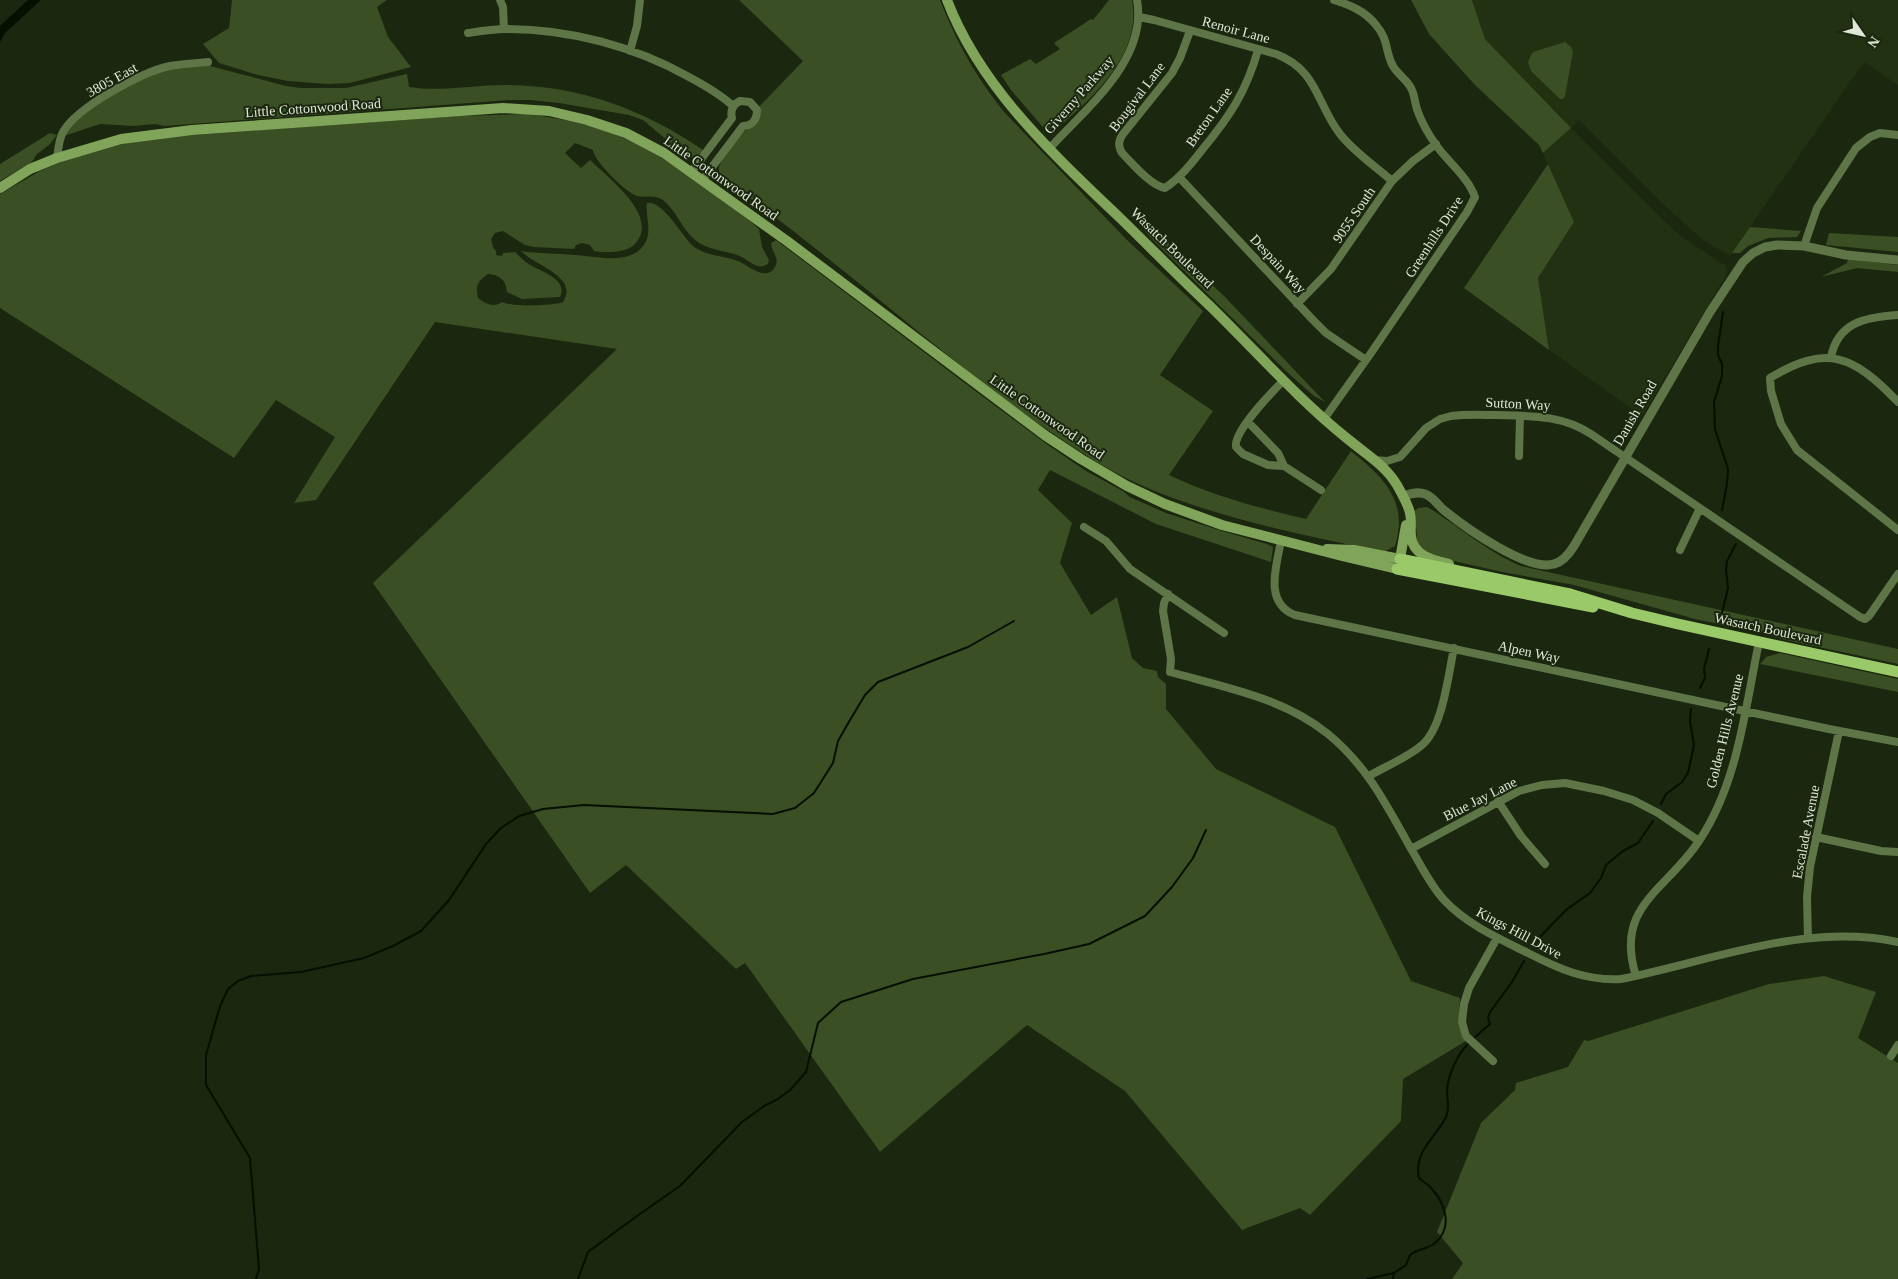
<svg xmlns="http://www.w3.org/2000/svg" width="1898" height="1279" font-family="Georgia,serif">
<rect width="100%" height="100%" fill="#1b270e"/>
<!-- built -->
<path fill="#223112" d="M 1472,0 L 1898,0 L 1898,85 L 1864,62 L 1730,256 L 1703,240 L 1665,206 L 1579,120 L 1571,128 L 1679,235 L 1726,266 L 1727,272 L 1725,277 L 1642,416 L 1549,350 L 1538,278 L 1574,222 L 1543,153 L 1571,128 L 1485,39 Z"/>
<!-- green -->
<path fill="#3a4f24" d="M 232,0 L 387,0 L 377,7 L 388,37 L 411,67 L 350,83 L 327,84 L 288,81 L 258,75 L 219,63 L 203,44 L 229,28 Z
M 739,0 L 940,0 C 957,43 976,77 1005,113 L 1127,240 L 1203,311 L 1160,375 L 1213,411 L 1169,475 C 1213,496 1259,508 1306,519 L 1351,451 C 1383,477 1409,501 1395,546 L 1384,552 C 1300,534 1213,518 1134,482 C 1108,470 1084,454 1061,439 C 1010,405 962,367 915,329 C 852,277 788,226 722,177 C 720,174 718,171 719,167 C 721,160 739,135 745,131 C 755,123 762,124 759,107 L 803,61 Z
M 1109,0 L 1132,0 C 1142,53 1096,94 1060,126 C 1053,131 1050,131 1042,126 L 1011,90 L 1001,75 L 1030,59 L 1036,64 L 1060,49 L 1054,43 L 1091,19 L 1093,20 Z
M 1411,0 L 1472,0 L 1485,39 L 1571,128 L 1543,153 L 1539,145 L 1475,85 L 1429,34 Z
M 1565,42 L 1571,47 L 1573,52 L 1565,96 L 1563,99 L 1560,99 L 1531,71 L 1528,62 L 1532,53 L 1536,51 Z
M 183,66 L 210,66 L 286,86 L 301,88 L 346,88 L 407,74 L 409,87 C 441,92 473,85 504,85 C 578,85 643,109 703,150 L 697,158 L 687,157 L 643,120 L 629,115 L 559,103 L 530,100 L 509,100 L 165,126 L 155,124 L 133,126 L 100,124 L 64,136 C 84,104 147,74 183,66 Z
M 526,114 C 548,117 570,120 590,126 C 637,139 676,165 714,194 C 729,205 745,216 759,229 L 762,247 L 769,260 L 768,264 C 764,266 761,267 757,266 C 750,263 744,257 737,255 C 723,250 706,250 694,239 C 682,229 676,210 663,200 C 654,194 646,198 637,196 C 626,193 594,161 593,150 L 575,143 L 565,153 L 581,168 L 590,160 C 608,178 662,217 634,245 C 626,253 605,253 594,251 L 590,245 L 582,243 L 576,245 L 574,249 L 534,247 L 525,245 L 503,231 L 495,233 L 491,239 L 493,247 L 496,251 L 496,255 L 502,256 L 503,253 L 515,252 C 519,256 523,260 527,263 C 538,271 569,278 560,297 L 522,299 L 507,292 C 506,280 500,275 488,274 C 478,281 475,285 478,298 C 486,304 494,308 502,302 C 511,307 553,306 563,302 C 579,276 535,266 521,251 C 539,254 557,253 575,255 C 596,256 629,266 644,245 C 653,232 645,217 647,203 C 662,199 682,236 693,246 C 706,257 725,255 740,262 C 750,267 768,283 776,265 C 779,257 771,251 771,243 L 776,240 L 974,390 L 1048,445 L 1086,471 L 1123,491 L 1130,497 L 1166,513 L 1222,531 L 1267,544 L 1273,547 L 1271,562 L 1156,524 L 1050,470 L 1038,490 L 1072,523 L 1060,563 L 1091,615 L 1117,597 L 1132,658 L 1143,668 L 1157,671 L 1158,677 L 1166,684 L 1166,709 L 1216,769 L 1335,827 L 1411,981 L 1460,998 C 1459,1015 1457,1027 1466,1041 L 1403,1079 L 1401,1121 L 1310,1215 L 1300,1208 L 1242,1230 L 1125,1091 L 1027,1025 L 880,1152 L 745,963 L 736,969 L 626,865 L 590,893 L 373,583 L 617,349 L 435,322 L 316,500 L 294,503 L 335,437 L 276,400 L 234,458 L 0,308 L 0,194 L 40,171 L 70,158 L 98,149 L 150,138 L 459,116 Z
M 50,133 L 57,135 L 49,145 L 37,154 L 32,162 L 0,181 L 0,164 Z
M 1548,164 L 1574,222 L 1538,278 L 1549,350 L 1464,288 Z
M 1142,218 L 1225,297 L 1325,402 L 1314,396 L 1288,373 L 1172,259 L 1147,234 L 1139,222 Z
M 1750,227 L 1801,231 L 1797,237 L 1768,238 L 1748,246 L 1740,253 L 1732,253 Z
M 1829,233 L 1898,237 L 1898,252 L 1826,245 Z
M 1848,259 L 1898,265 L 1898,272 L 1857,268 L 1821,277 L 1847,263 Z
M 1427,507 C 1459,526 1487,552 1521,566 L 1898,649 L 1898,664 L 1781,639 L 1776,636 L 1695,619 L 1574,585 L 1502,572 L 1432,556 L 1419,546 L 1417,539 L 1415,511 L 1418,508 Z
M 1780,653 L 1898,679 L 1898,692 L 1760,664 L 1766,657 Z
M 1824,976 L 1876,992 L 1858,1038 L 1898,1063 L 1898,1279 L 1452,1279 L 1463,1263 L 1437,1232 L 1481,1123 L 1515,1090 L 1516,1083 L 1568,1067 L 1584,1040 L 1588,1041 L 1769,984 Z"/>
<!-- water -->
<path fill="#060f00" d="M 28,0 L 41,0 L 5,33 L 0,42 L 0,26 Z"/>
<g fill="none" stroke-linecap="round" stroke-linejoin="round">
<!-- stream -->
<path stroke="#060f00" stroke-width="2" d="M 1722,510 L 1727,484 L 1728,469 L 1715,429 L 1714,402 L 1722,376 L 1722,364 L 1718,355 L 1718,346 L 1723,312
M 1721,617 L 1728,588 L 1726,569 L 1727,561 L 1736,544
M 1700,688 L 1705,678 L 1704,669 L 1709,649
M 1661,804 L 1666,794 L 1682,782 L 1688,773 L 1694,745 L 1690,722 L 1691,709
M 1533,944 L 1566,910 L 1590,893 L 1601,878 L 1606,865 L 1623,851 L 1638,843 L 1653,821
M 1473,1039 L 1490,1024 L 1488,1018 L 1490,1012 L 1512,982 L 1524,961
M 256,1279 L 259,1269 L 250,1158 L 206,1085 L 206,1055 L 220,1006 L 228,989 L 238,981 L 251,976 L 301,972 L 364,958 L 393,946 L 421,931 L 449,900 L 486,844 L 501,828 L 519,816 L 543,809 L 584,805 L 773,814 L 795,808 L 814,793 L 833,763 L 838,741 L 850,720 L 865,695 L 878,682 L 968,647 L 1014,621
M 578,1279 L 588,1252 L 637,1216 L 680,1186 L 742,1122 L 764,1106 L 778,1099 L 790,1090 L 806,1072 L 818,1023 L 841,1002 L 913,979 L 1044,954 L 1089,944 L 1145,916 L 1172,887 L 1193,858 L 1206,830
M 1367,1279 L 1394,1273
M 1393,1279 L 1394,1273 L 1406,1265 L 1410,1255 C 1417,1249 1428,1249 1435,1243 C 1453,1228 1446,1204 1431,1188 C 1428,1184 1423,1182 1419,1178 C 1413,1151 1436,1138 1446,1117 C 1450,1108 1447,1099 1447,1090 C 1448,1074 1458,1053 1470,1042"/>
<!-- minor -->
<path stroke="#5e7548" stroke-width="8" d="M 500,0 L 503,7 L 504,29
M 1139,17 L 1154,20 L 1276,54 C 1318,70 1316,103 1340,134 C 1354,152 1375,166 1392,181
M 1190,31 L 1180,58 L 1172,73 L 1123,134 C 1118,141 1118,146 1122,153 C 1132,163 1151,186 1165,188 C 1180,178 1191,164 1202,150 C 1230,116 1246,92 1258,50
M 468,33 C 481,31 493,29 506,29 C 569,29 634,46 689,77 C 704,85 720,94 733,106
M 630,51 L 637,26 L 640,0
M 1050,148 C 1086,108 1148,60 1137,0
M 57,158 C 58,150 59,139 63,132 C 77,107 142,72 170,66 C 182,64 196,63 208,62
M 692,171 L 732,118 C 730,111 733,104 740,101 L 750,102 L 757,110 C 757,120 752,126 743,126 L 703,179
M 1179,177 L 1313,320 L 1326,333 L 1366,360
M 1804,246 L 1817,208 L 1856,148 L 1870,137 L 1880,133 L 1898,135
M 1297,304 L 1331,269 L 1392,181 L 1413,161 L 1436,144
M 1831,357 C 1838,322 1866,317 1898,315
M 1284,380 C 1272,392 1233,432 1236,447 L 1243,454 L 1268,465 L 1284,466 L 1321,490
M 1898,402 C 1854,356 1827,343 1770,378 L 1771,391 L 1781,424 L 1797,450 L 1898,530
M 1324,419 L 1371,353 L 1467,212 L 1475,197 C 1468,177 1448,162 1436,145 C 1429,135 1422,123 1418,112 C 1415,105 1415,97 1412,90 C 1408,80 1398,75 1393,66 C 1385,52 1389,40 1376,25 C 1365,11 1350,5 1334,0
M 1248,422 L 1278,453 L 1284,466
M 1519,456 L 1520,416
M 1374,460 L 1387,461 L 1400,457 L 1426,428 L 1440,419 L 1451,416 C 1466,414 1482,415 1497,415 C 1531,416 1562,415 1591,434 L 1860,617 L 1865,619 L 1869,616 L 1898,574
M 1084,527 L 1106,541 L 1130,569 L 1224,633
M 1281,541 C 1276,567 1264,603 1295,615 L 1829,729 L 1898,742
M 1680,550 L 1700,508
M 1168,594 L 1164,603 L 1163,611 L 1171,659 L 1170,672 C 1224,687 1284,698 1328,734 C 1367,766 1386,804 1410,847 C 1421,865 1430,885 1445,901 C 1468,925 1498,938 1528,953 C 1559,969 1586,981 1621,979 C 1711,961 1805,922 1898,942
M 1369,776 C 1386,766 1407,758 1422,745 C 1443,727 1448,676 1454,648
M 1498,801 L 1521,836 L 1545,864
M 1816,837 L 1881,851 L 1898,852
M 1411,849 L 1519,791 L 1542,785 L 1565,783 L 1604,791 L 1633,800 L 1658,813 L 1699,841
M 1808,938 L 1807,897 L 1810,867 L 1839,731
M 1636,976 C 1614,906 1666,891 1699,841 C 1738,783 1745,709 1759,642
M 1891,1056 L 1898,1045
M 1493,1061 L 1466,1036 L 1462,1022 L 1464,1004 L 1469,988 L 1497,938"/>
<!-- tertiary -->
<path stroke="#5e7548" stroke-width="9" d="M 1403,496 C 1410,494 1417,491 1425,494 C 1434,497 1438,506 1445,511 C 1466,528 1528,572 1554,564 C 1563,562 1569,554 1574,546 L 1710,312 L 1743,262 L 1753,253 L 1765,247 L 1777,245 L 1804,246 L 1846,255 L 1898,260"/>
<!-- secondary -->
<path stroke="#80a45a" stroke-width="10" d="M 947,0 C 980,87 1053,154 1119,217 C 1149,246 1179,277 1210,306 C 1256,351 1299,400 1349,440 C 1366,454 1386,466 1397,485 C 1402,494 1408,504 1410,513 C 1412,521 1410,529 1411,536 C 1413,556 1433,560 1449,564
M 0,188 L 30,169 L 57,158 L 121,139 L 192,130 L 503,108 L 549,111 L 587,120 L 626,133 L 664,153 L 787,241 L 1046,436 L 1081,459 L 1127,486 L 1165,504 L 1222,525 L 1342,556 L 1397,569
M 1327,549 L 1354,550 L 1400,559 L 1406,525"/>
<!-- primary -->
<path stroke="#99c968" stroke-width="11" d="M 1400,559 L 1570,594 L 1632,613 L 1678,624 L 1898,672
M 1397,569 L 1593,607"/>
</g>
<g text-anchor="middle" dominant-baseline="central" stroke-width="4" stroke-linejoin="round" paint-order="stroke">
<!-- street labels -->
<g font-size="14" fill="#dfe7d7" stroke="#1b270e">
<text transform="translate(1236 30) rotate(15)">Renoir Lane</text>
<text transform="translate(112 80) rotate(-29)">3805 East</text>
<text transform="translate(1079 95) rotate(-49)">Giverny Parkway</text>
<text transform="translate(1137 97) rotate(-53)">Bougival Lane</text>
<text transform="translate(313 108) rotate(-4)">Little Cottonwood Road</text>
<text transform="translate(1209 117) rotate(-55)">Breton Lane</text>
<text transform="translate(721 178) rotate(35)">Little Cottonwood Road</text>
<text transform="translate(1354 215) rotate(-56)">9055 South</text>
<text transform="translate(1434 237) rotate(-57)">Greenhills Drive</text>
<text transform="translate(1172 248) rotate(44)">Wasatch Boulevard</text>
<text transform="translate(1278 264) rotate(47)">Despain Way</text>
<text transform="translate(1518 404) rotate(3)">Sutton Way</text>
<text transform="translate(1635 413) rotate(-60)">Danish Road</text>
<text transform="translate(1047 417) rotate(35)">Little Cottonwood Road</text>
<text transform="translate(1768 629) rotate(12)">Wasatch Boulevard</text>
<text transform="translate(1529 652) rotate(12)">Alpen Way</text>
<text transform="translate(1725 731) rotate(-76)">Golden Hills Avenue</text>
<text transform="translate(1480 799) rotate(-27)">Blue Jay Lane</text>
<text transform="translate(1806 832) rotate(-79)">Escalade Avenue</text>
<text transform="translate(1519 933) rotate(28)">Kings Hill Drive</text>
</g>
</g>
<!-- north arrow -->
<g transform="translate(1863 35) rotate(124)" stroke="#1b270e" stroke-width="4" paint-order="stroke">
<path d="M0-4L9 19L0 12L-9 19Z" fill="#dfe7d7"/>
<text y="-8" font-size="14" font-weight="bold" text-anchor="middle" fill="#dfe7d7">N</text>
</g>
</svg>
